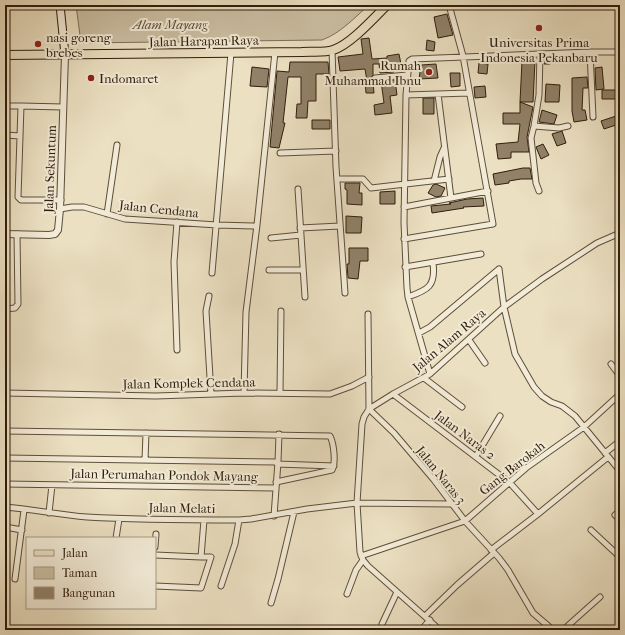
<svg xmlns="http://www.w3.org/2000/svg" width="625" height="635" font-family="'IM FELL French Canon',serif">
<rect width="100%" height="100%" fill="#ebe0c2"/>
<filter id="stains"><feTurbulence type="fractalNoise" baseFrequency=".005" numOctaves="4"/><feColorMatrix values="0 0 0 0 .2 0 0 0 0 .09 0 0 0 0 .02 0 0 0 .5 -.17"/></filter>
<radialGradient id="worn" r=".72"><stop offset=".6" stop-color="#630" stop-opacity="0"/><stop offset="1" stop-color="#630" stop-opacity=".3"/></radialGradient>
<!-- green -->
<path fill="#cbbfa3" stroke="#7e6e57" d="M 76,5 L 369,5 C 354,18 341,33 322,40 L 81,43 Z"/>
<!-- building -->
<path fill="#91826a" stroke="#301d0b" d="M 447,14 L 453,35 L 438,38 L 434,17 Z
M 369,38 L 372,59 L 387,58 L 387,56 L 399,54 L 402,69 L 394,70 L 394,72 L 380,73 L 379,64 L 373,64 L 373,75 L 371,78 L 373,82 L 374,93 L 366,93 L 365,81 L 367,81 L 365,69 L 340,71 L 338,57 L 363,54 L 361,39 Z
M 427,40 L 435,42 L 434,51 L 426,50 Z
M 544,58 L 550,58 L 550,64 L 544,64 Z
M 522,61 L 535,61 L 533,102 L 520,102 Z
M 290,62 L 328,62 L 329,74 L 316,74 L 316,101 L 308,101 L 307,118 L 296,118 L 297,104 L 301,104 L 301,77 L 288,77 L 283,123 L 285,123 L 279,148 L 270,147 L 277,71 L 289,72 Z
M 479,63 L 488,64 L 487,74 L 478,73 Z
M 436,64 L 438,78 L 419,79 L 421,65 Z
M 252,67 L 269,69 L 267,87 L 250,86 Z
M 602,67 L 604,89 L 596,90 L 595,68 Z
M 450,73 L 460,73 L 460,86 L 451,87 Z
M 587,77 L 588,88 L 583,88 L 582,110 L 585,110 L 587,120 L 574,122 L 572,111 L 572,78 Z
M 395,80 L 397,95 L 390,96 L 392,113 L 375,115 L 374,105 L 384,103 L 381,81 Z
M 546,84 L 560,85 L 559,102 L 545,102 Z
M 485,86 L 486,97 L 475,98 L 474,87 Z
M 602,90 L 617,90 L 617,99 L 602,99 Z
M 423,98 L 434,98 L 434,114 L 423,114 Z
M 520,102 L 533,107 L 527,137 L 529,152 L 511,152 L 511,158 L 498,159 L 496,144 L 518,142 L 520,124 L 503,124 L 503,113 L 520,113 Z
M 542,110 L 557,115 L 554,124 L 539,122 Z
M 616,116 L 619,124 L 604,129 L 601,121 Z
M 312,120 L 330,120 L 330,129 L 312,129 Z
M 562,131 L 566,143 L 557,146 L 552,134 Z
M 543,144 L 549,155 L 541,159 L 536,147 Z
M 523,168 L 530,168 L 532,179 L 521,179 L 509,181 L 509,183 L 495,185 L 493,174 Z
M 345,183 L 360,183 L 359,193 L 362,193 L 362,205 L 347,204 L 347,190 L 345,189 Z
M 436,184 L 445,188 L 441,196 L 436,197 L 428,193 L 433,185 Z
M 395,191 L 395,204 L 380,204 L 380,192 Z
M 483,198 L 484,206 L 463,207 L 464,208 L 432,213 L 431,206 L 451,204 L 449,203 L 467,199 Z
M 346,216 L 362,217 L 361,233 L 346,233 Z
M 349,248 L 368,248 L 368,261 L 360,261 L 358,279 L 348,278 L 347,264 L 349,264 Z"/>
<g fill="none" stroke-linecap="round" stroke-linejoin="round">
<!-- minor casing -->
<g stroke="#5f4e39" stroke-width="7">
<path id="minor" d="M 332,50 L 336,167 L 345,293
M 590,52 L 593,117
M 375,78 L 407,75
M 438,94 L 451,198
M 406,95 L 469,93
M 5,106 L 21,106
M 534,126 L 559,128 L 568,126
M 5,135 L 20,136
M 280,153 L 336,151
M 337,179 L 363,179 L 371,188 L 449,179
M 434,181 L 440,157 L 444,148
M 298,189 L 305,297
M 539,191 L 536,183 L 531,138 L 534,126 L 539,95 L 540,54
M 61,200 L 21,200 L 18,197 L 21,106 L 63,107
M 404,207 L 488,191
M 60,209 L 72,207 L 84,207 L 125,219 L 217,225 L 253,226 L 257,225
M 107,214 L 117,145
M 177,222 L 174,262 L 177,350
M 300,228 L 340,226
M 271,238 L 301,235
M 404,239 L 493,224 L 463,56 L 449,5
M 405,267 L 481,254
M 499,269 L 504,307 L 515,354 L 534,387 L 542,396 L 551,402 L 562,406 L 575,416 L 620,471
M 269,270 L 303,270
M 212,273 L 231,53
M 209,296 L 206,311 L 211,394
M 408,297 C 428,290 436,286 433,263
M 5,309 L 15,308 L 18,304 L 17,234
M 368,314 L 369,409 L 394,433 L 434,480 L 465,521 L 499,558 L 508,570 L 533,613 L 553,630
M 419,333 L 430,327 L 499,269
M 469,340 L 485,363
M 611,364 L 620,376
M 430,374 L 408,297 L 407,288 L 404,223 L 406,95 L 409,61 L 412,59 L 590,52 L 620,52
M 424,378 L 462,407
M 5,393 L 156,396 L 244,393 L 330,394 L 352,386 L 369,377
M 244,393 L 246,312 L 257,225 L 275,52
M 280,393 L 281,311
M 393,394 L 510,483 L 538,514
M 5,431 L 330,436 C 334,444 336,463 332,470 L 276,482
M 605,453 L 620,441
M 476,456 L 500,416
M 5,458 L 278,462 L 274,516
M 145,460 L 146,433
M 278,462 L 279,434
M 277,464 L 334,466
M 5,484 L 276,488
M 5,507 C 32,509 59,515 87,517 C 137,520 188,520 239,520 L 251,519 L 307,509 L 357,503 L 451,504
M 620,511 L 615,515 L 620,520
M 49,513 L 52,485
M 5,527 L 22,530
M 591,530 L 620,557
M 116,538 L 119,519
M 155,547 L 156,534
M 491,550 L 538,514 L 608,457
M 155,555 L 201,557 L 204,520
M 361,556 L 465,521 L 526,468 L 584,427 L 620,394
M 15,579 L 24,510
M 155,586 L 201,588 L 211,557 L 201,557
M 221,586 L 235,544 L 239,520
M 347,594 L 356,570 L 363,560
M 271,603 L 278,579 L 294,512
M 425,616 L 457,585 L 494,553
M 382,624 L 397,592
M 421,630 L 430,620
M 440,630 L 368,566 L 363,560 L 360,552 L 357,503 L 362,424 L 364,417 L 369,409 L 393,394 L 430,374 L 504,307 L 542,279 L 597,243 L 620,233
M 563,630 L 600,597"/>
</g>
<!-- tertiary casing -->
<g stroke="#5f4e39" stroke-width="8">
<path id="tertiary" d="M 5,234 L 49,235 L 55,234 L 58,230 L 60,209 L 65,55"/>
</g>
<!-- secondary casing -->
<g stroke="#301d0b" stroke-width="9">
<path id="secondary" d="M 60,5 L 65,55"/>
</g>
<!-- primary casing -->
<g stroke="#301d0b" stroke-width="10">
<path id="primary" d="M 5,55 L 302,52 C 311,51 323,53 333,50 C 350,45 374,18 387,5"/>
</g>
<!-- minor -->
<use href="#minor" stroke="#f2ebd7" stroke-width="5"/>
<!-- tertiary -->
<use href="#tertiary" stroke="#f2ebd7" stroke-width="6"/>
<!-- secondary -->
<use href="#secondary" stroke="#f2ebd7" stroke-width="7"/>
<!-- primary -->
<use href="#primary" stroke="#ebe0c2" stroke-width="8"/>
</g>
<!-- markers -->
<g fill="#8f2418" stroke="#f2ebd7" stroke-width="1.5">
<circle cx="539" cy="28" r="4"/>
<circle cx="38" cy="44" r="4"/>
<circle cx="429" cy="72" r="4"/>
<circle cx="91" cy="78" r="4"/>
</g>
<g text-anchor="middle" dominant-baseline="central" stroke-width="4" stroke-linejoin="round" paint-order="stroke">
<!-- park labels -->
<g font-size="13" font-style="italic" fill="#5e4e39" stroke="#f2ebd7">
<text x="170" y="24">Alam Mayang</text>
</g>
<!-- poi labels -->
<g font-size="13" fill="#301d0b" stroke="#f2ebd7" text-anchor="start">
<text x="46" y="37">nasi goreng<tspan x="46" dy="15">brebes</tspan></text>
<text x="539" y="42" text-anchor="middle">Universitas Prima<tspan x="539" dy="15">Indonesia Pekanbaru</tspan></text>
<text x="421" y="65" text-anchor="end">Rumah<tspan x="421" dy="15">Muhammad Ibnu</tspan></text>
<text x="99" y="78">Indomaret</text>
</g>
<!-- street labels -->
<g font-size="13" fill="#301d0b" stroke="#f2ebd7">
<text transform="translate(204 41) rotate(-1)">Jalan Harapan Raya</text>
<text transform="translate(50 169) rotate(-88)">Jalan Sekuntum</text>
<text transform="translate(159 209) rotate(6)">Jalan Cendana</text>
<text transform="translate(449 340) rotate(-40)">Jalan Alam Raya</text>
<text transform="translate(189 383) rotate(-1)">Jalan Komplek Cendana</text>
<text transform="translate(465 435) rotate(37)">Jalan Naras 2</text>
<text transform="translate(512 468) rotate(-38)">Gang Barokah</text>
<text transform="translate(164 475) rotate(1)">Jalan Perumahan Pondok Mayang</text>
<text transform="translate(441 475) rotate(51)">Jalan Naras 3</text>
<text transform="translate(182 508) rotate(1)">Jalan Melati</text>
</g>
</g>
<!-- margin -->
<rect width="625" height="635" fill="none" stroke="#ebe0c2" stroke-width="20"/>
<rect x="6" y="6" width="613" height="623" fill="none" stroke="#301d0b" stroke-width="2"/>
<rect x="10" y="10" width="605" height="615" fill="none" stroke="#301d0b"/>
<!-- legend -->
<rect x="26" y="537" width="130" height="72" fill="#f2ebd7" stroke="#a49985"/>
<rect x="34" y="550" width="20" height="6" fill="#ebe0c2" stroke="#a49985"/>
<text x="62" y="557" font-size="12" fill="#301d0b">Jalan</text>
<rect x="34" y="567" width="20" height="12" fill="#cbbfa3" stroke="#a49985"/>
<text x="62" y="577" font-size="12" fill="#301d0b">Taman</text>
<rect x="34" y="587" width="20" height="12" fill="#91826a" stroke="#a49985"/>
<text x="62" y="597" font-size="12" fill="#301d0b">Bangunan</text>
<rect width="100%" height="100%" filter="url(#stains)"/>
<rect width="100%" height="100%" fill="url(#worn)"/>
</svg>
